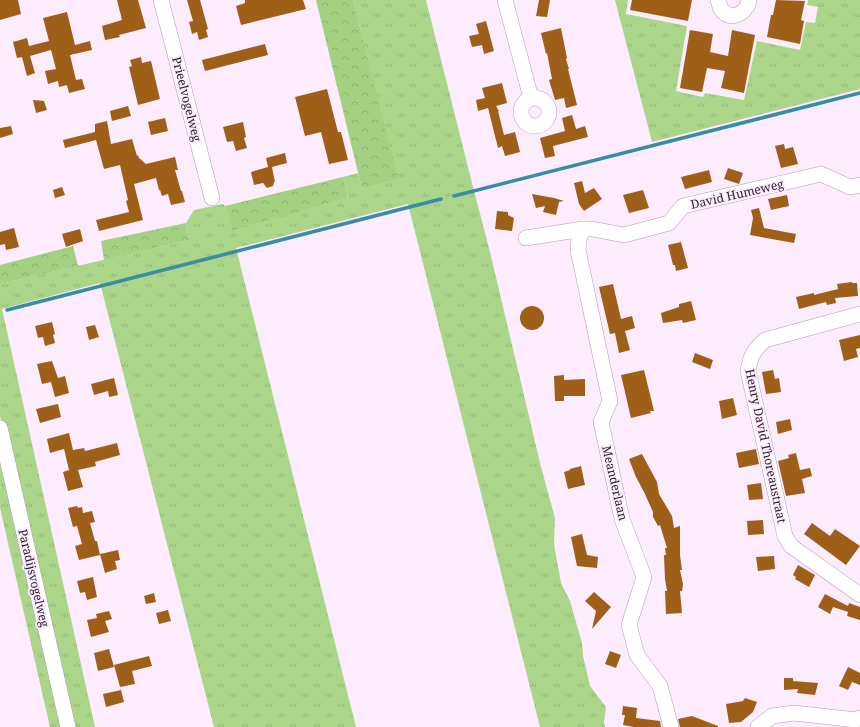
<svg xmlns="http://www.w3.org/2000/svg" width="860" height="727" font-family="'Noto Serif',serif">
<defs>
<pattern id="grass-tufts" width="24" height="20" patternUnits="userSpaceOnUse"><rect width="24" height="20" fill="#abd689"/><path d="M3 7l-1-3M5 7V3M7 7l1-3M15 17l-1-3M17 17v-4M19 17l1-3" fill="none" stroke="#93b776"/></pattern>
<pattern id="forest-crowns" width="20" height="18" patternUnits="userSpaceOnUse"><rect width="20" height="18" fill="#a4d082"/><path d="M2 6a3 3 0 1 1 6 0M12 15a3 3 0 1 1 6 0" fill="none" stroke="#8db270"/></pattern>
</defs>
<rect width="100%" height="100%" fill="#fdebfe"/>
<!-- grass -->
<path fill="url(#grass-tufts)" d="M 353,0 L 426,0 L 473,187 L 490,252 L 541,467 L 555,518 L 554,544 L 561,583 L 570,601 L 582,643 L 583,656 L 590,686 L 606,707 L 604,722 L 605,727 L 540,727 L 408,204 L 236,248 L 356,727 L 214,727 L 100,283 L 2,309 L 95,727 L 73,727 L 0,416 L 0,284 L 189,240 L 186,223 L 194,210 L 223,204 L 225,206 L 232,229 L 348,198 L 343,177 L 358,173 L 362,189 L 397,179 Z
M 615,0 L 628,0 L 626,14 L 687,26 L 676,91 L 703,97 L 705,93 L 744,100 L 757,41 L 800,50 L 806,22 L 815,23 L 818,7 L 807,5 L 808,0 L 860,0 L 860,89 L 652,142 Z
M 0,448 L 65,727 L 50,727 L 0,508 Z"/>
<!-- forest -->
<path fill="url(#forest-crowns)" d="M 316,0 L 353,0 L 398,179 L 362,189 Z
M 343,177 L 348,198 L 232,230 L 225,206 Z
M 186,223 L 189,240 L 104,260 L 101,241 Z
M 73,246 L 78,266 L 0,284 L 0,265 Z"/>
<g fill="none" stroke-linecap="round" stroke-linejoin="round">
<!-- stream -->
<path stroke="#388ca4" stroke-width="3.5" d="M 454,196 L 860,93
M 7,310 L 441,199"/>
</g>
<!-- building -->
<path fill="#9e6018" d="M 0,0 L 18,0 L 21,14 L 0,20 Z
M 117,0 L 138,0 L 146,28 L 119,35 L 120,37 L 105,40 L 102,26 L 122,20 Z
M 187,0 L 200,0 L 208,29 L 206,30 L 208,37 L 199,40 L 197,32 L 192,34 L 189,22 L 193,21 Z
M 245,0 L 303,0 L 306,9 L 241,25 L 236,6 L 245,3 Z
M 539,0 L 550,0 L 547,17 L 536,16 Z
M 632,0 L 692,0 L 688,21 L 630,10 Z
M 776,0 L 805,1 L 801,20 L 804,21 L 800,44 L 767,37 L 771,15 L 773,15 Z
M 67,12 L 75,45 L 90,41 L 92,50 L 70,55 L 76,80 L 82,79 L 85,89 L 69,93 L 67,85 L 59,87 L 58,81 L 48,84 L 45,71 L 56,69 L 51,50 L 30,56 L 35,73 L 27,76 L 22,57 L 17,58 L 13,42 L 27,38 L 29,46 L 49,41 L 43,18 Z
M 486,21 L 494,51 L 484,54 L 482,45 L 472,47 L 469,36 L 479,34 L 476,24 Z
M 561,28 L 567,58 L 566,59 L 569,69 L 568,69 L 577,105 L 566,108 L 564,98 L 555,100 L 549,80 L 552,79 L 547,53 L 546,54 L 541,33 Z
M 690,30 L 713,34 L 710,52 L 728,56 L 732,30 L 755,35 L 744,93 L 721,88 L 725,71 L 707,68 L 702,92 L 680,88 Z
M 265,44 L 268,55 L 205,71 L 202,60 Z
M 141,57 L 142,63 L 151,61 L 160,99 L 138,105 L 129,67 L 132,66 L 130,60 Z
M 502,83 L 507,103 L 496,106 L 499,111 L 498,111 L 504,135 L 515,132 L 520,152 L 505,156 L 502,146 L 498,148 L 488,108 L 478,111 L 476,100 L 485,98 L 482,88 Z
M 327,89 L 338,132 L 341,132 L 348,160 L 329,164 L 321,132 L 305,136 L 295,97 Z
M 33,100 L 44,101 L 47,110 L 36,113 Z
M 128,106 L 131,116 L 112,121 L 110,111 Z
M 572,115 L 576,129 L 585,126 L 588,137 L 553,146 L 555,156 L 545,158 L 540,138 L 565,131 L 562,118 Z
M 165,118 L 168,131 L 151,135 L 148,122 Z
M 107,121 L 111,144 L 132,139 L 137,156 L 138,155 L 139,158 L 146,164 L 175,157 L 178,170 L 175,170 L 181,191 L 182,191 L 185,202 L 171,205 L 168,194 L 162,196 L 160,190 L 159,190 L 156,178 L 134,184 L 143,220 L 99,231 L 96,220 L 129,212 L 126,201 L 128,200 L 120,165 L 104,169 L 96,140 L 65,148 L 63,140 L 95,132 L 95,124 Z
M 243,122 L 246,137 L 244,138 L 247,148 L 236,151 L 233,141 L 227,142 L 223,127 Z
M 11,126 L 13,134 L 0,138 L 0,128 Z
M 784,144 L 785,149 L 793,147 L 798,164 L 781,168 L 775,146 Z
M 285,153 L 287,163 L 272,167 L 275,182 L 274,182 L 273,186 L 267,188 L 263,183 L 254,185 L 251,172 L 268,167 L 266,158 Z
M 728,168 L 743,173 L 739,184 L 724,179 Z
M 709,170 L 712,182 L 685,189 L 681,177 Z
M 582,181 L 585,193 L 594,188 L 602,199 L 584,211 L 579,204 L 574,183 Z
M 62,187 L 65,195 L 55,198 L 53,190 Z
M 643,190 L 649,208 L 629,213 L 623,195 Z
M 532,194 L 554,198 L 564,201 L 559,202 L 556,215 L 543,212 L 545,206 L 536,208 Z
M 787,195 L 789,206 L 771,210 L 768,199 Z
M 759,208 L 764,228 L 796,234 L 794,243 L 750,235 L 753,218 L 751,210 Z
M 497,211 L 508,212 L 508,215 L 514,218 L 512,231 L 495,229 Z
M 14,228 L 19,247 L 6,250 L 5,244 L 0,245 L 0,232 Z
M 80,229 L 83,241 L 66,247 L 62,234 Z
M 681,242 L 688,268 L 676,271 L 675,265 L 673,265 L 668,245 Z
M 852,282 L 852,283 L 857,283 L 858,296 L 835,298 L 836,303 L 827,305 L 826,302 L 799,309 L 796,297 L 814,293 L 814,295 L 838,289 L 837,284 Z
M 613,284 L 621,319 L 632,316 L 635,328 L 625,331 L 630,350 L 619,353 L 615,333 L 610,334 L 599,287 Z
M 691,301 L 696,320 L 683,323 L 682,320 L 663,323 L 661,313 L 679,307 L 679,304 Z
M520 318a12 12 0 1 1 24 0a12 12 0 1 1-24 0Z
M 52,322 L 55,334 L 53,335 L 55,343 L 45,346 L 43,337 L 38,338 L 35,326 Z
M 95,325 L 99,337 L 89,340 L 86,327 Z
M 860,335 L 860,348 L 856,349 L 858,357 L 844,361 L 839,340 Z
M 695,353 L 713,360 L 710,369 L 692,362 Z
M 52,361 L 58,378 L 65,376 L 69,393 L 55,397 L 51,382 L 42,384 L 37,364 Z
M 644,370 L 654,411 L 650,411 L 651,413 L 631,418 L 621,375 Z
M 773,370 L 775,379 L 779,378 L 781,392 L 766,394 L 762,372 Z
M 564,375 L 564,380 L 585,379 L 585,396 L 564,396 L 564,401 L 555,401 L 554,376 Z
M 114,378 L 118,395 L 109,397 L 108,391 L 94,395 L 91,384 Z
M 733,398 L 737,415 L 722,419 L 719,401 Z
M 58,404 L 61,417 L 40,423 L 36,409 Z
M 790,419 L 792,430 L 778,434 L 776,422 Z
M 69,433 L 73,450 L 84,448 L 85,451 L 117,443 L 120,455 L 95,462 L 96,466 L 78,470 L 83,487 L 68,491 L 63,472 L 69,470 L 64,449 L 50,453 L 47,439 Z
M 756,449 L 759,464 L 739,468 L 736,453 Z
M 796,453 L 800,470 L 810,468 L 812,476 L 802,479 L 805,493 L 786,496 L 778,461 L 789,458 L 788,455 Z
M 642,454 L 657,482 L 659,494 L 672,516 L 674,528 L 680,526 L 680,555 L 682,570 L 680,570 L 683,584 L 682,591 L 680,591 L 682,613 L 666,614 L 665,591 L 667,591 L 665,579 L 664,555 L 666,555 L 665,548 L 667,548 L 660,525 L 658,526 L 653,517 L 653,512 L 644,492 L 636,477 L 629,459 Z
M 581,466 L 585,485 L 568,489 L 564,472 L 570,470 L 570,469 Z
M 761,483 L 763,499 L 749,500 L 747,485 Z
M 77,506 L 78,508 L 82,507 L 83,513 L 92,511 L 95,522 L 90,523 L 95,541 L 97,541 L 100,555 L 79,560 L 75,546 L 82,544 L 77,526 L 73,527 L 68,508 Z
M 763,520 L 764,534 L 748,535 L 747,521 Z
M 812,523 L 830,536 L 835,529 L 860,546 L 846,565 L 804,534 Z
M 582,534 L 587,555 L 598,557 L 597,568 L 577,566 L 571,537 Z
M 118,550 L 120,560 L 115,561 L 117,569 L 105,573 L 100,554 Z
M 774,556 L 775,569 L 758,571 L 756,557 Z
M 798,565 L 815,575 L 809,587 L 795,579 L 796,577 L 793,575 Z
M 93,577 L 97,597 L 87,600 L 85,592 L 80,593 L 77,581 Z
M 594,592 L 611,607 L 592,629 L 596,611 L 585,601 Z
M 154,593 L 156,602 L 146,604 L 144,596 Z
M 825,594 L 848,606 L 849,603 L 860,607 L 860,620 L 847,616 L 848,612 L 833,607 L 830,614 L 818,607 Z
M 168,610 L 171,621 L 159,624 L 156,613 Z
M 109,611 L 112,619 L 105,621 L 109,632 L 91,637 L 87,620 L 97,618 L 96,614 Z
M 109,649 L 114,667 L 98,671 L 94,653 Z
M 610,651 L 621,655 L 616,668 L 605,664 Z
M 149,656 L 152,666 L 132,671 L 135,684 L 120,687 L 114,665 Z
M 848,667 L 860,673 L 860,685 L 852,682 L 848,690 L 839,686 Z
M 784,678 L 793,678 L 793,681 L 818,683 L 815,695 L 797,693 L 798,689 L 784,690 Z
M 121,690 L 124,702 L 106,707 L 103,694 Z
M 745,698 L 757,702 L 753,712 L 741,722 L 729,723 L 726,704 L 743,701 Z
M 623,706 L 637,708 L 636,718 L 660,721 L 661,727 L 634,727 L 623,725 L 625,715 L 622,715 Z
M 692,716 L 718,726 L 718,727 L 680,727 L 678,719 Z"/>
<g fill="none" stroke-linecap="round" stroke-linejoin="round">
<!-- minor casing -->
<g stroke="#b29eb3" stroke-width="16">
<path id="minor" d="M 161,0 L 212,198
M 505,0 L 531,98
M 718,0 C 719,3 720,7 721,9 C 730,23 747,13 749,0
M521 112a14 14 0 1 1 28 0a14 14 0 1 1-28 0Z
M 583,229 L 579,239 L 578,250 L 610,401 L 601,422 L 622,519 L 644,577 L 629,625 L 637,655 L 660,686 L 671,727
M 526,238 L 583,229 L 592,229 L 624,235 L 669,223 L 683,206 L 821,174 L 850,187 L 860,185
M 860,314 L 765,340 C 754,350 750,356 748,371 L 785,536 L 791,546 L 860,595
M 0,428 L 68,727
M 758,727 L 772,716 L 794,713 L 856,720 L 860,718"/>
</g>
<!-- minor -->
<use href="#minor" stroke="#fff" stroke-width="15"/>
</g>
<g text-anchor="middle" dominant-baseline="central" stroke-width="4" stroke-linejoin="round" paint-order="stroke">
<!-- street labels -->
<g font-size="12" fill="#271f27" stroke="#fdebfe">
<text transform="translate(187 99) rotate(76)">Prieelvogelweg</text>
<text transform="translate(737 194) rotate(-13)">David Humeweg</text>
<text transform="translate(766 446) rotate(78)">Henry David Thoreaustraat</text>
<text transform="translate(615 483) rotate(77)">Meanderlaan</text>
<text transform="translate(34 578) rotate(77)">Paradijsvogelweg</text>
</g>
</g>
</svg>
